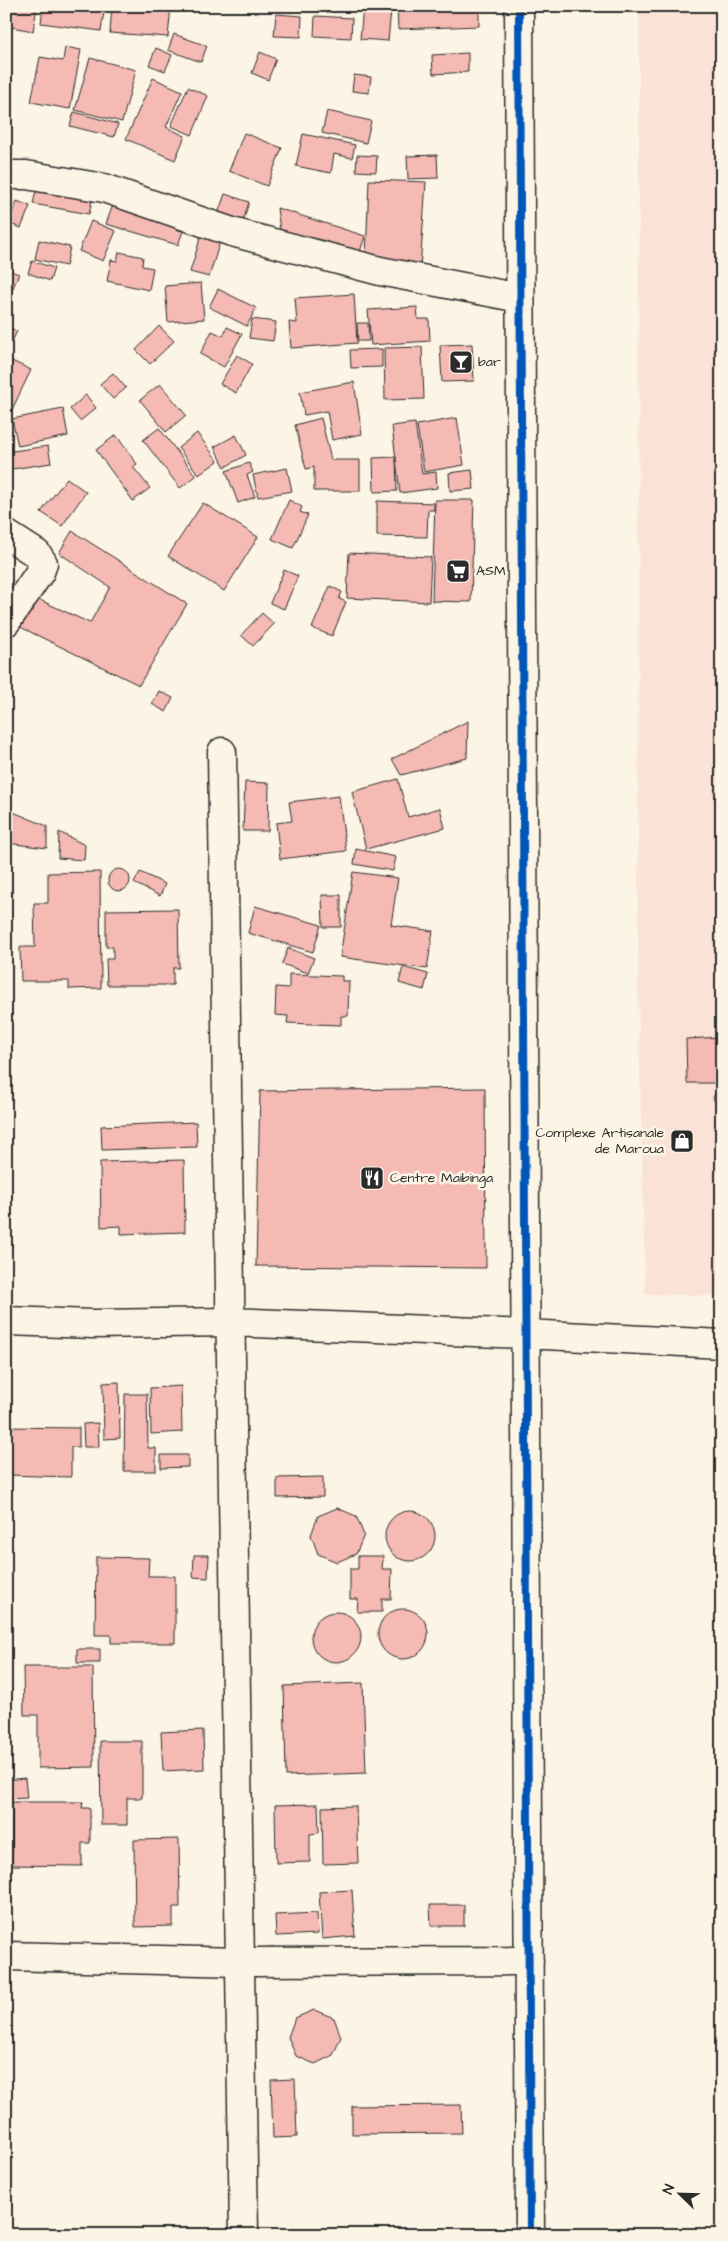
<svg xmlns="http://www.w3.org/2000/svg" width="728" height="2241" font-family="'Architects Daughter',sans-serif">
<rect width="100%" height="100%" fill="#fcf5e5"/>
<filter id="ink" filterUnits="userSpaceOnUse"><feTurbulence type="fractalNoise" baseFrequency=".02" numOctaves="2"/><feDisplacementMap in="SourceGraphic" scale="10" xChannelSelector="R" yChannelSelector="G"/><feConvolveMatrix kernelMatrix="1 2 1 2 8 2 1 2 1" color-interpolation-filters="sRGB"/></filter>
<g filter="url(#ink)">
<!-- built -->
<path fill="#fae3d6" d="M 639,6 L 722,6 L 722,1296 L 645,1294 L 638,987 Z"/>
<!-- building -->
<path fill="#f6bab4" stroke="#2b2b2b" d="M 6,6 L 37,6 L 33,31 L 6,26 Z
M 43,6 L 105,6 L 101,31 L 41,23 Z
M 112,6 L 171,6 L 168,37 L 110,33 Z
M 397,6 L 479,6 L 479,26 L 398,29 Z
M 363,7 L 391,10 L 388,41 L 360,39 Z
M 276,14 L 302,16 L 301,37 L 274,36 Z
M 315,16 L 352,18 L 351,38 L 314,36 Z
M 174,34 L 207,46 L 201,62 L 168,50 Z
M 65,47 L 81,50 L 70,109 L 31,102 L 40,57 L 63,61 Z
M 156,48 L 172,55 L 165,71 L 149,65 Z
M 260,52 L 276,59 L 268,80 L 252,73 Z
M 468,53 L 468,72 L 433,74 L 432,55 Z
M 90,58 L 136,70 L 122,122 L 75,110 Z
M 354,75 L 371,77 L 369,93 L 352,91 Z
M 153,78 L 182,91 L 166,127 L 185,136 L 175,160 L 126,139 Z
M 188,87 L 208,96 L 192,135 L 171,126 Z
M 327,111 L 371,121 L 366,143 L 322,133 Z
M 74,112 L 118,124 L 114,137 L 70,126 Z
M 244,133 L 282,148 L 267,186 L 229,171 Z
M 303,134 L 355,145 L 352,158 L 334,154 L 331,173 L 296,166 Z
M 6,142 L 11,143 L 7,165 L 6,165 Z
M 357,155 L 377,156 L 376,172 L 356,171 Z
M 437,155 L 438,178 L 408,179 L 407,156 Z
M 369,180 L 426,182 L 420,269 L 366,256 Z
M 37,186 L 93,196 L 89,214 L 33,204 Z
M 225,194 L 249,202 L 242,225 L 217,216 Z
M 17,201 L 30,206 L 21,228 L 8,223 Z
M 114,202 L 177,220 L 175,229 L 183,231 L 178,245 L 106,224 Z
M 277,208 L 365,236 L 359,255 L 280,230 Z
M 91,221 L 116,231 L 103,261 L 79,251 Z
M 203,229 L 222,235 L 209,277 L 190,272 Z
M 39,240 L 70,247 L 66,266 L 35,259 Z
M 119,252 L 143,257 L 142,266 L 153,268 L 149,290 L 107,281 L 111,260 L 117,261 Z
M 32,261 L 54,268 L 50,281 L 28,273 Z
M 6,269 L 19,274 L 6,304 Z
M 201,283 L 204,319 L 168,322 L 165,286 Z
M 218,289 L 256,308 L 247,326 L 209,307 Z
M 354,294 L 357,343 L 291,348 L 289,322 L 297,323 L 295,298 Z
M 417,307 L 418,319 L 429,319 L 430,341 L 371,345 L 368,310 Z
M 252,319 L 276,322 L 273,341 L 249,338 Z
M 357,323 L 368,323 L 369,341 L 358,341 Z
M 159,326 L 174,341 L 150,364 L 136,350 Z
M 6,327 L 17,331 L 12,342 L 6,339 Z
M 227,327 L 242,334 L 224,367 L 200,354 L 212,331 L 223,336 Z
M 472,344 L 474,381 L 442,382 L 440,345 Z
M 422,347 L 424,399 L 385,400 L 384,348 Z
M 382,349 L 382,367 L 351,368 L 350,350 Z
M 237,355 L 252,364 L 236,393 L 220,384 Z
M 12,361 L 31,370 L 7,420 L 6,374 Z
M 113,373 L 126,388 L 113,399 L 100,384 Z
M 354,382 L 362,434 L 332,440 L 327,411 L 304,415 L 300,392 Z
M 160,384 L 186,415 L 166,432 L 140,400 Z
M 86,395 L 96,408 L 80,421 L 70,409 Z
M 63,409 L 68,436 L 18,446 L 12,419 Z
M 321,418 L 331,460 L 360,460 L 360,491 L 314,491 L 314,467 L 306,469 L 295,425 Z
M 457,418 L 464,465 L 424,472 L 417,425 Z
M 415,423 L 422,474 L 436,472 L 437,488 L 400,493 L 392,426 Z
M 159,428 L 196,476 L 180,488 L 143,440 Z
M 197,433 L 218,461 L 199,475 L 178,448 Z
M 116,435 L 137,464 L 133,467 L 150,488 L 133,501 L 96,450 Z
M 236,435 L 246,455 L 225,467 L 214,447 Z
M 48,446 L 51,463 L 6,470 L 6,452 Z
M 396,457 L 397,491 L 374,492 L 373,458 Z
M 249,463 L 253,472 L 247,475 L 255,497 L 238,503 L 226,471 Z
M 287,468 L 292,491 L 258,497 L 253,475 Z
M 472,470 L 474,489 L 450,491 L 449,473 Z
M 67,478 L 86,492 L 62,526 L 41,512 Z
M 289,500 L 302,507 L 300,512 L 308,515 L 293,548 L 272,539 Z
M 435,500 L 474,500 L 471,602 L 432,601 Z
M 377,501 L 434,503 L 434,510 L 428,510 L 427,537 L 377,536 Z
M 203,503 L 258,537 L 224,591 L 168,556 Z
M 72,531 L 187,604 L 139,685 L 12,623 L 29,595 L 90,623 L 110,587 L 59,553 Z
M 349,553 L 431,557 L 429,602 L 347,598 Z
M 284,570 L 298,576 L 284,609 L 270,603 Z
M 330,586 L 342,592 L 339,599 L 346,602 L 332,636 L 312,628 Z
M 262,613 L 274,624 L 253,646 L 241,635 Z
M 159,691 L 173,698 L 166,712 L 152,704 Z
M 468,721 L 467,758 L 401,775 L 392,759 Z
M 398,779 L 408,817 L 440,808 L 445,828 L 366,849 L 352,792 Z
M 245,782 L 269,783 L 268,831 L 243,831 Z
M 339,796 L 346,851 L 280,859 L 276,823 L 292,821 L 289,802 Z
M 6,809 L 47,826 L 47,848 L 6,843 Z
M 59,832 L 85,845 L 84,860 L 58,858 Z
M 356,849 L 396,857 L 393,871 L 354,864 Z
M108 880a11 11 0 1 1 22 0a11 11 0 1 1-22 0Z
M 100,872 L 101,988 L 69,989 L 69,981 L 21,981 L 20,947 L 35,947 L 34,903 L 48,903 L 48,873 Z
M 140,872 L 165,884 L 160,896 L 134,883 Z
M 353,872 L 398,878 L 391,925 L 433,931 L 427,969 L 340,957 Z
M 322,895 L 341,895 L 341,927 L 323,927 Z
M 255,906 L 321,925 L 313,952 L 248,933 Z
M 178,909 L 179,968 L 173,968 L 173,985 L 107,985 L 106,959 L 113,959 L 113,947 L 106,947 L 106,910 Z
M 288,948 L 314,958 L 308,973 L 282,964 Z
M 403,967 L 428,974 L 424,990 L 399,983 Z
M 289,974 L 342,976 L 342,981 L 349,981 L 348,1016 L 341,1016 L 341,1025 L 287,1023 L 288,1016 L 275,1015 L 276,987 L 289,988 Z
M 722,1037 L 722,1114 L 713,1098 L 720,1083 L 687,1083 L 686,1039 Z
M 485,1088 L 486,1268 L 256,1266 L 260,1091 Z
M 196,1122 L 197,1147 L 102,1150 L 101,1126 Z
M 184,1160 L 185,1232 L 121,1234 L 121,1226 L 101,1227 L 100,1162 Z
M 119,1382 L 120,1438 L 104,1439 L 103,1383 Z
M 181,1386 L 182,1432 L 151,1434 L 150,1388 Z
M 125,1394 L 147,1394 L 148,1448 L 156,1448 L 156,1471 L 124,1471 Z
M 98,1423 L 99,1447 L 84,1447 L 83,1424 Z
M 7,1427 L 79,1428 L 79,1447 L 71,1447 L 71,1477 L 6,1475 Z
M 161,1455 L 188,1455 L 188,1467 L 161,1468 Z
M 323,1477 L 323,1497 L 277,1498 L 277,1478 Z
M 337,1508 L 356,1516 L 364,1535 L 356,1554 L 337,1562 L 318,1554 L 311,1535 L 318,1516 Z
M385 1536a25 25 0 1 1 50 0a25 25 0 1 1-50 0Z
M 194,1555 L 209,1555 L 208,1578 L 193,1577 Z
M 358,1556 L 383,1556 L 382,1569 L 392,1569 L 391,1599 L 382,1599 L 382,1612 L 357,1612 L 358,1599 L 350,1599 L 350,1569 L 358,1569 Z
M 96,1557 L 149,1558 L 148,1576 L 175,1576 L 175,1643 L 111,1643 L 111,1635 L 95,1635 Z
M378 1634a25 25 0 1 1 50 0a25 25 0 1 1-50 0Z
M311 1637a25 25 0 1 1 50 0a25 25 0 1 1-50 0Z
M 77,1649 L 100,1649 L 100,1663 L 77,1663 Z
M 23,1667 L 93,1667 L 94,1767 L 38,1768 L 38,1715 L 24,1715 Z
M 363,1683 L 366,1773 L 286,1776 L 284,1686 Z
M 203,1730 L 204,1769 L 163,1771 L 161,1732 Z
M 100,1741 L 142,1741 L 142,1798 L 127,1798 L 127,1825 L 101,1825 Z
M 25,1778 L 27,1798 L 6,1799 L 6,1780 Z
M 12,1802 L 83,1802 L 82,1808 L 90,1808 L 90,1843 L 82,1843 L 82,1866 L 12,1865 Z
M 318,1804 L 319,1833 L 310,1834 L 310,1862 L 276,1863 L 275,1805 Z
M 356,1806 L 358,1863 L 323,1864 L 322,1807 Z
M 179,1839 L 180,1907 L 173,1907 L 173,1926 L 135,1927 L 134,1840 Z
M 352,1890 L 355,1936 L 322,1939 L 319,1892 Z
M 430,1905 L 464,1905 L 464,1926 L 431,1926 Z
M 317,1913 L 318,1934 L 276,1936 L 275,1915 Z
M 314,2010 L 334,2018 L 341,2037 L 333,2055 L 315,2064 L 296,2056 L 288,2037 L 295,2018 Z
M 295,2079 L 297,2137 L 273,2138 L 271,2080 Z
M 461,2105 L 462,2133 L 352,2134 L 352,2106 Z"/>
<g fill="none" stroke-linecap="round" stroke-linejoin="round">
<!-- minor casing -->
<g stroke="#2b2b2b" stroke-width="31">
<path id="minor" d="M 519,6 L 530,2235
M 6,175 L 26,175 L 104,188 L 232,232 L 380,271 L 520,298
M 6,534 L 37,554 L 43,563 L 40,572 L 6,622
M 222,752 L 244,2235
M 6,1321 L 93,1324 L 231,1322 L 525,1334 L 722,1344
M 6,1956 L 239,1962 L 529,1961"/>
</g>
<!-- minor -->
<use href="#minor" stroke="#fcf5e5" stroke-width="28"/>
<!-- cycleway casing -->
<g stroke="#fcf5e5" stroke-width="11">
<path id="cycleway" d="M 519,6 L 530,2235"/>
</g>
<!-- cycleway -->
<use href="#cycleway" stroke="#0057b8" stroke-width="8"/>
</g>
</g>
<!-- icons -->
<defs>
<g id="bar-square" transform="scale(1.25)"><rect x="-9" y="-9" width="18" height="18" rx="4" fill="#2b2b2b" stroke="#fcf5e5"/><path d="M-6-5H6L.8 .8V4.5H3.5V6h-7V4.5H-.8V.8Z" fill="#fff"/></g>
<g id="supermarket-square" transform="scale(1.25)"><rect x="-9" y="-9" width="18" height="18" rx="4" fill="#2b2b2b" stroke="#fcf5e5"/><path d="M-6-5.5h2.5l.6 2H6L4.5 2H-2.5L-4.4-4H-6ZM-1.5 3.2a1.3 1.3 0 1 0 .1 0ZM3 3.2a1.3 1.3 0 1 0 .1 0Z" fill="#fff"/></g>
<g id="shop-square" transform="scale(1.25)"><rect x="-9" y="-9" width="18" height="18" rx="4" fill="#2b2b2b" stroke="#fcf5e5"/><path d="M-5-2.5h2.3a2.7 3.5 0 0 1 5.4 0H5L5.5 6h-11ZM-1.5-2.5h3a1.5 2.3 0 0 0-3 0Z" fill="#fff"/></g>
<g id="restaurant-square" transform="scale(1.25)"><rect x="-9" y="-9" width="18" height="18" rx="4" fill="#2b2b2b" stroke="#fcf5e5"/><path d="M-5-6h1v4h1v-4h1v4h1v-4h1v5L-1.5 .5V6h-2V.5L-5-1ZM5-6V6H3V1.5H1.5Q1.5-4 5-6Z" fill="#fff"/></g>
</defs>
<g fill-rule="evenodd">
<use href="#bar-square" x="461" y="362"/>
<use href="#supermarket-square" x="458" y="571"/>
<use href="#shop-square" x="682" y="1141"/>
<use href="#restaurant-square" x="372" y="1178"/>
</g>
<g text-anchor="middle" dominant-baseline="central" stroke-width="5" stroke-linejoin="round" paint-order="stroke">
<!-- poi labels -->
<g font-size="14" fill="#2b2b2b" stroke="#fcf5e5" text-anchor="start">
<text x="478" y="362">bar</text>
<text x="476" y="571">ASM</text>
<text x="664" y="1133" text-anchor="end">Complexe Artisanale<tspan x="664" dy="16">de Maroua</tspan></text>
<text x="390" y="1178">Centre Maibinga</text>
</g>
</g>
<!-- margin -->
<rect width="728" height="2241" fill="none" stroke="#fcf5e5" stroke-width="25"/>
<rect x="12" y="12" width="703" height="2216" fill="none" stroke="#2b2b2b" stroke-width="2" filter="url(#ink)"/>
<!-- north arrow -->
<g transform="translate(680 2194) rotate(293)" stroke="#fcf5e5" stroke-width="4" paint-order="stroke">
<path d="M0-4L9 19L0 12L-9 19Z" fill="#2b2b2b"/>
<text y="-8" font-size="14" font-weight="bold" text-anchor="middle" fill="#2b2b2b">N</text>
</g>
</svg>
